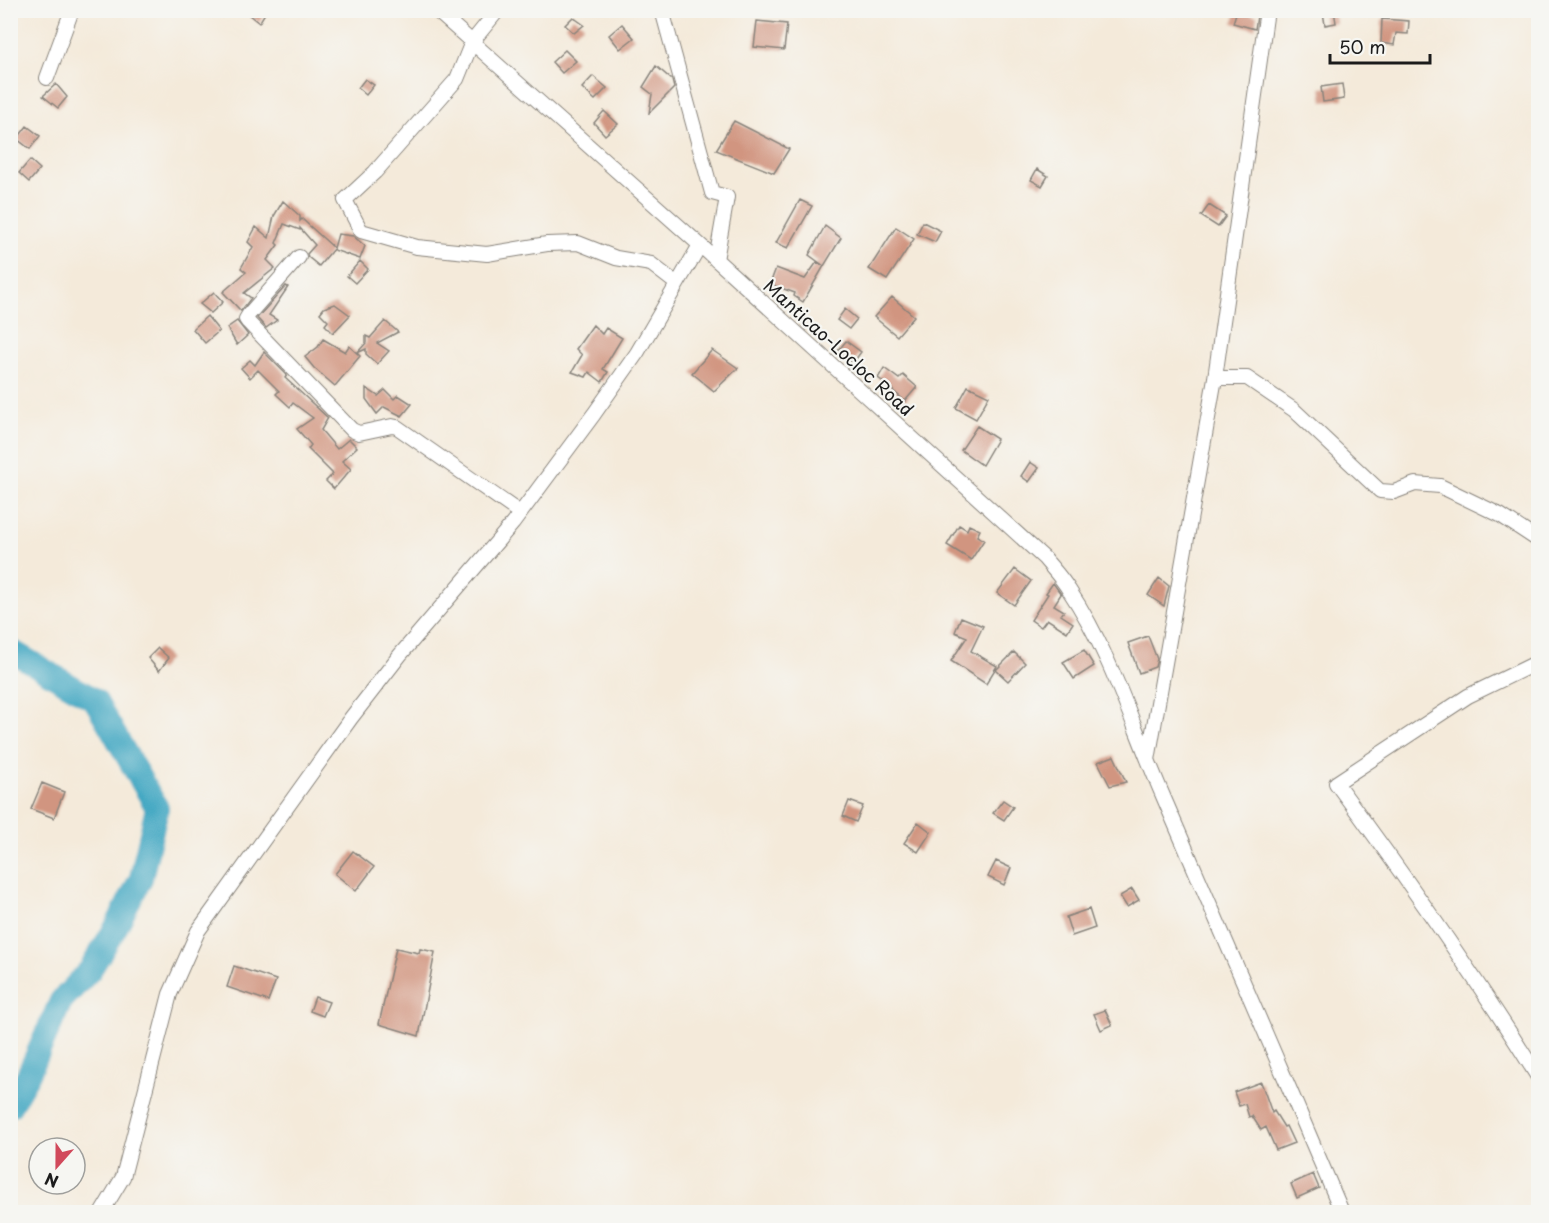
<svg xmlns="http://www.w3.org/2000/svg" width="1549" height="1223" font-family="'Playpen Sans',sans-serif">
<rect width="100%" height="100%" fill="#f6f6f2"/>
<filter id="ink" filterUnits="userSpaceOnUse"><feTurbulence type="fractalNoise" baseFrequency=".0167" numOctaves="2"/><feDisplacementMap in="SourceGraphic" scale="12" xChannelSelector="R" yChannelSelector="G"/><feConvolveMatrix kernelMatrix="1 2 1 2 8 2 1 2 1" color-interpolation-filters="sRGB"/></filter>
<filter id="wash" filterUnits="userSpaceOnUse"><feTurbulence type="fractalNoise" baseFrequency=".008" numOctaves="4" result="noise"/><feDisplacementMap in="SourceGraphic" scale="24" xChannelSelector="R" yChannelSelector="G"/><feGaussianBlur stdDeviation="1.35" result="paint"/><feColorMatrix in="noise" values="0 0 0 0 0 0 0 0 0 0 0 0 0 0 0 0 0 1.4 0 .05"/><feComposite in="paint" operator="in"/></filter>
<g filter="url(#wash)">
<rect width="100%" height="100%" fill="#f4eada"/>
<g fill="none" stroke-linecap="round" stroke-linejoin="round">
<!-- river -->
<path stroke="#42a7c2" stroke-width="24" d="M 10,650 L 95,700 L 157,808 L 141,878 L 116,927 L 90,970 L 61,1001 L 28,1075 L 10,1106"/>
</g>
<g id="blocks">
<!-- building -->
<path fill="#d19580" d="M 243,10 L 267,10 L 259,23 Z
M 1237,10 L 1257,16 L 1255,29 L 1233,23 Z
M 1334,10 L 1336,23 L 1325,25 L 1323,12 Z
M 573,17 L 584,25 L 574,33 L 565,25 Z
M 1382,19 L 1409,21 L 1408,34 L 1396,33 L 1394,45 L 1381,43 Z
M 757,21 L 787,24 L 784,50 L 754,47 Z
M 622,24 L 634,38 L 620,49 L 609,35 Z
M 565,50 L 576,61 L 562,73 L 552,62 Z
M 656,66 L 672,80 L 674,88 L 649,113 L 652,94 L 643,87 Z
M 593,76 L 607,88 L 595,100 L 582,88 Z
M 365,79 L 374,85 L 366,95 L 358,88 Z
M 56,84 L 67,97 L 58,108 L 43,96 Z
M 1342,84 L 1344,99 L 1323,102 L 1321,87 Z
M 604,111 L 618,124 L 605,135 L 594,123 Z
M 734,121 L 789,149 L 774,173 L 716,150 Z
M 27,126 L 40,136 L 30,149 L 17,139 Z
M 30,160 L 40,169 L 29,182 L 19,173 Z
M 1037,169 L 1048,176 L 1042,186 L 1031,180 Z
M 800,200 L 812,206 L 788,248 L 776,243 Z
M 283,201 L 300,216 L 300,221 L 302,219 L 334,248 L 338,234 L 353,236 L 365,246 L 360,259 L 334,250 L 334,248 L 319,266 L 308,257 L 307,254 L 315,245 L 300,228 L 300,230 L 284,224 L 276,243 L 278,245 L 267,260 L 275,268 L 244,293 L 251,298 L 241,311 L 223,292 L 246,272 L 241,268 L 253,247 L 248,242 L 256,227 L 269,238 L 274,216 Z
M 1209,205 L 1226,216 L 1218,227 L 1201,216 Z
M 923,222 L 941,231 L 935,242 L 917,234 Z
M 825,226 L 841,238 L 824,266 L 809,255 Z
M 896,227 L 914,239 L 887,280 L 869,269 Z
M 360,261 L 368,269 L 355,283 L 347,276 Z
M 817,262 L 824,266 L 803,302 L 794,296 L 795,293 L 770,284 L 776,268 L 805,279 Z
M 286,286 L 288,287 L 269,315 L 277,320 L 266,328 L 257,318 Z
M 214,292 L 223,302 L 211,313 L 200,304 Z
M 892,297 L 914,316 L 897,336 L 874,317 Z
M 335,304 L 350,315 L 333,333 L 325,325 L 328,321 L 320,313 L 324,308 Z
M 845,309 L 857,319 L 849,329 L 837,320 Z
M 207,316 L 219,331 L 205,343 L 193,329 Z
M 237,321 L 248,335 L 237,345 L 227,328 Z
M 385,321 L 398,332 L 377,343 L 389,351 L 377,364 L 366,354 L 366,349 L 357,353 L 366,343 L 366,336 L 370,338 Z
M 593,325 L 602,334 L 606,328 L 622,338 L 603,369 L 608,372 L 602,382 L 589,372 L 586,377 L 572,372 L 582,355 L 576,349 Z
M 323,339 L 345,352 L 349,346 L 360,356 L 335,386 L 314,368 L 305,357 L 318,347 Z
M 846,341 L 861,352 L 853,363 L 838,351 Z
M 712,350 L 738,368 L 714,391 L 692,373 Z
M 264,352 L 287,375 L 285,378 L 328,418 L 321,430 L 337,449 L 349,439 L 357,447 L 342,461 L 351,469 L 334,489 L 326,481 L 333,474 L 308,449 L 311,445 L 297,429 L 313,418 L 293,403 L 290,407 L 276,394 L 279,391 L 258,370 L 250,378 L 241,368 L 250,360 L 255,365 Z
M 884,368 L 899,379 L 903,375 L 917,387 L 905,401 L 891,389 L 892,388 L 878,378 Z
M 968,386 L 989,396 L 976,419 L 956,408 Z
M 366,388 L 378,396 L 385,390 L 394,399 L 398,395 L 412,404 L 402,416 L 384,407 L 377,414 L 366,399 Z
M 977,426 L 997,439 L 982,465 L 961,450 Z
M 1030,462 L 1039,468 L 1029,482 L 1021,476 Z
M 959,525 L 967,530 L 969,525 L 980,530 L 977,536 L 984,540 L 971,560 L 947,545 Z
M 1015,569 L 1031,581 L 1014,605 L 997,593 Z
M 1159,578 L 1169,586 L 1164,606 L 1148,595 Z
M 1053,583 L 1061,594 L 1054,605 L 1064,611 L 1061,615 L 1073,623 L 1067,632 L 1047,619 L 1041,627 L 1031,620 L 1048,594 L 1046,593 Z
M 961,617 L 983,626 L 971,651 L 997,666 L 986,684 L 951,661 L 967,637 L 955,632 Z
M 1148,636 L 1157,659 L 1155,667 L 1139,673 L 1128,643 Z
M 158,648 L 169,658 L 159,671 L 148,658 Z
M 1084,650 L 1094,666 L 1074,679 L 1063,662 Z
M 1014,652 L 1025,663 L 1008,681 L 996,670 Z
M 1114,756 L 1126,782 L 1110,786 L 1098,762 Z
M 42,783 L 64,792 L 54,818 L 31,809 Z
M 1003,800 L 1013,807 L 1004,820 L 993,813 Z
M 849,801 L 863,806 L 856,822 L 843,816 Z
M 918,822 L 931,832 L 918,852 L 904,843 Z
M 353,851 L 374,867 L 356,891 L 335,874 Z
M 996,861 L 1011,868 L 1004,885 L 988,877 Z
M 1132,889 L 1139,900 L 1127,907 L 1120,896 Z
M 1089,909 L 1095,928 L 1072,936 L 1066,917 Z
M 396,948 L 419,953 L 420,949 L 435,952 L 419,1036 L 379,1024 Z
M 234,966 L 276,980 L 268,1001 L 227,987 Z
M 315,997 L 329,1002 L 323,1016 L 310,1011 Z
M 1105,1010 L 1112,1025 L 1101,1030 L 1094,1014 Z
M 1261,1082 L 1272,1113 L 1274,1111 L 1284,1127 L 1286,1126 L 1294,1143 L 1276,1150 L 1266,1127 L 1261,1130 L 1252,1116 L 1249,1117 L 1245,1104 L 1239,1106 L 1234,1092 Z
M 1313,1174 L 1319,1188 L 1297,1198 L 1291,1184 Z"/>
</g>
</g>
<g filter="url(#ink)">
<use href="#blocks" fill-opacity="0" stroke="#88837b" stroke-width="1.5"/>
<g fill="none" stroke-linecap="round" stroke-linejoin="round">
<!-- minor casing -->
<g stroke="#88837b" stroke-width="16">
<path id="minor" d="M 436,10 L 700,245 L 1044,558 C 1052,568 1062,578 1069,590 C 1111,653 1133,727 1163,796 C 1223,934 1283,1073 1342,1212
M 498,10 L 472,42 L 457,79 L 375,172 L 345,200 L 361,231 L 417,247 L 487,254 L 547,244 L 578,243 L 616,258 L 651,264 L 677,284
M 662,10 L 712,193 L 727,197 L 716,260
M 47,78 L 72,10
M 299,257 L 249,314 L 246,319 L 248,322 L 352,430 L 359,433 L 392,426 L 397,427 L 520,513
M 1215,378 L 1247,378 L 1294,410 L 1380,491 L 1394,492 L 1415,484 L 1440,486 L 1500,515 L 1538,540
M 1538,662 L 1468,696 L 1336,783 C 1407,879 1475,976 1538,1077
M 1148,760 L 1215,378 L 1267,10
M 102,1212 L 123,1177 L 170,994 L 198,931 L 351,718 L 400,655 L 513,523 L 594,414 L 637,353 L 700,245"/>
</g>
<!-- minor -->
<use href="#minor" stroke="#fff" stroke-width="14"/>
</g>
</g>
<g text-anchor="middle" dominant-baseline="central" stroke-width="4.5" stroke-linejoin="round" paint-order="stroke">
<!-- street labels -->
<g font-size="18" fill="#1c1c1c" stroke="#f6f6f2">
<text transform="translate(839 347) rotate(42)">Manticao-Locloc Road</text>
</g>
</g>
<!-- margin -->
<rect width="1549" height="1223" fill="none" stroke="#f6f6f2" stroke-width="36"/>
<!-- north arrow -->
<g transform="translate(57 1166) rotate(201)"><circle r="28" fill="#f6f6f2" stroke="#9f9f9c" stroke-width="1.5"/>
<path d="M0-4.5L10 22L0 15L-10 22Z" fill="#d1495b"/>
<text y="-9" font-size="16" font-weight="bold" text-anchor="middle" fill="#1c1c1c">N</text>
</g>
<!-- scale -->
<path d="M1330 54v9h100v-9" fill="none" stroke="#1c1c1c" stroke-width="3"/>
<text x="1339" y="54" font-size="18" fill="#1c1c1c" stroke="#f6f6f2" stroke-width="4.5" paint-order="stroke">50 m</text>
</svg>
